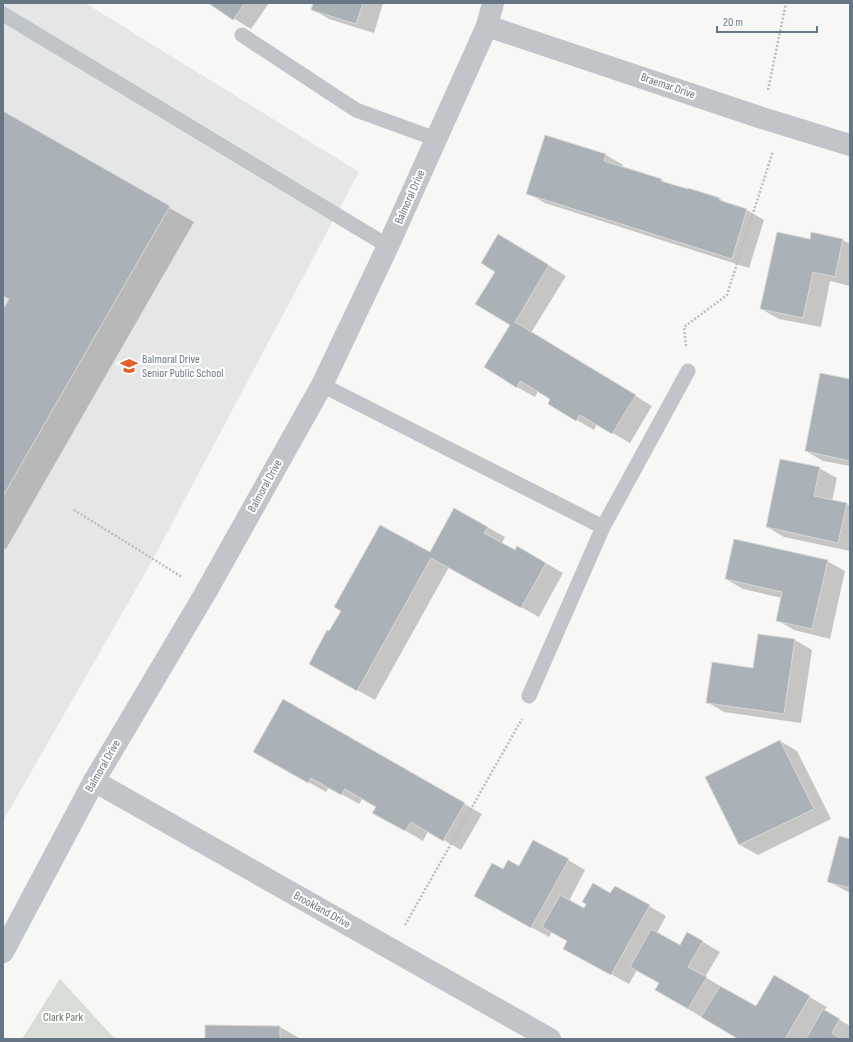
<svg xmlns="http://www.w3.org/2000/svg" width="853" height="1042" font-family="'Sofia Sans Condensed',sans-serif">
<rect width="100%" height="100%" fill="#f7f7f5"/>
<!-- built -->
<path fill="#e5e6e6" d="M 3,3 L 85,3 L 359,172 L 152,561 L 3,821 Z"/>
<!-- green -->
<path fill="#d8ded6" d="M 60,979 L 115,1039 L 22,1039 Z"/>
<!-- shadow -->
<path fill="#0003" d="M 208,3 L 269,3 L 251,29 Z
M 314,3 L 383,3 L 374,33 L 329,19 L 312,9 Z
M 3,113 L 194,222 L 6,549 L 3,548 L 3,311 L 10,299 L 3,295 Z
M 606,155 L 623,165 L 622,167 L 662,180 L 670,185 L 688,190 L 689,189 L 720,199 L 728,204 L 747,210 L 764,220 L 749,268 L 545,203 L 527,193 Z
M 811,240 L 843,240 L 850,244 L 850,286 L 830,281 L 821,327 L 779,319 L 761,309 Z
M 516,245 L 566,276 L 531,333 L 652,406 L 630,443 L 597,424 L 594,430 L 549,404 L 552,399 L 538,391 L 535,397 L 517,387 L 511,325 Z
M 850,380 L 850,466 L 823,461 L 806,451 Z
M 819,468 L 837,478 L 832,501 L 846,504 L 850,506 L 850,551 L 784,537 L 767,527 Z
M 455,509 L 505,537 L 501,544 L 515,552 L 518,547 L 563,573 L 539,617 L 449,567 L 375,700 L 327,673 L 329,633 L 430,553 Z
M 827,561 L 845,571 L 830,639 L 794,630 L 777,620 L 782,598 L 743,589 L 726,579 Z
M 795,640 L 812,650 L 801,723 L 724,712 L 707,702 Z
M 283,701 L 482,814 L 461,850 L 428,831 L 423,841 L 374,812 L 377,807 L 363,798 L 359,804 L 329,787 L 326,792 L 254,751 Z
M 780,741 L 797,751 L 831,819 L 758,855 L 740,845 L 706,778 Z
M 850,840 L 850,893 L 829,882 Z
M 568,860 L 585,870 L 569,901 L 584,909 L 611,894 L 649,906 L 666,916 L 657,933 L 680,946 L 688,933 L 720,952 L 705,977 L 757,1008 L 774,977 L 827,1007 L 824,1011 L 850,1026 L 850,1039 L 739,1039 L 656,990 L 660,983 L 637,970 L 629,984 L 582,958 L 569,941 L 552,931 L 549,937 L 493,906 L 503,870 Z
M 206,1026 L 280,1027 L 301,1039 L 206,1039 Z"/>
<!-- building -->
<path fill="#aab1b7" stroke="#d9d9d7" d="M 208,3 L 245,3 L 233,20 Z
M 313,3 L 363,3 L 356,24 L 311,10 Z
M 3,111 L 170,206 L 3,496 L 3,309 L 9,299 L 3,296 Z
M 545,135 L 606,154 L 604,161 L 662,179 L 661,181 L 688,189 L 688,188 L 720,198 L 719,200 L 747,209 L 732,259 L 526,194 Z
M 777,232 L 810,239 L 811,232 L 843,239 L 835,277 L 813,272 L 803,318 L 760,309 Z
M 498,234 L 549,265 L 515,322 L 636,395 L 612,434 L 580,415 L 576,421 L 548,404 L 550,399 L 520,381 L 517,388 L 484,367 L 510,325 L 475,304 L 495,272 L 481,263 Z
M 820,373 L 850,379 L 850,461 L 805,451 Z
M 780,459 L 820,467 L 814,496 L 847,503 L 838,543 L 766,527 Z
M 454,508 L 488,527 L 484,533 L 515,550 L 517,546 L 546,563 L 521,608 L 431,558 L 357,691 L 309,664 L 327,630 L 329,631 L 341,611 L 334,607 L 380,525 L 430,552 Z
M 734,539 L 828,560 L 812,629 L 776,621 L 782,592 L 725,579 Z
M 758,634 L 795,639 L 784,714 L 706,703 L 712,662 L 753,668 Z
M 283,699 L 465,803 L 443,841 L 411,822 L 405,831 L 372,813 L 376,807 L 345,789 L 341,795 L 311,778 L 308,783 L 253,752 Z
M 780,740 L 814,809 L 739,845 L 705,777 Z
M 839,836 L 850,839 L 850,888 L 827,882 Z
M 533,840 L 569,859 L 531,928 L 474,896 L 492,863 L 503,869 L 508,860 L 519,866 Z
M 593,883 L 610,893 L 615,886 L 650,905 L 611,975 L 563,949 L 567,941 L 542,927 L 560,895 L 584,908 L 586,904 L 582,902 Z
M 651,929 L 680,945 L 687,932 L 703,941 L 688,967 L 707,977 L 688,1009 L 655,990 L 659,983 L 630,967 Z
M 774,975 L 810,996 L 785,1039 L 738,1039 L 701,1017 L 720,986 L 756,1006 Z
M 823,1009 L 840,1019 L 832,1033 L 842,1039 L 806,1039 Z
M 205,1025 L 280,1026 L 280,1039 L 205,1039 Z"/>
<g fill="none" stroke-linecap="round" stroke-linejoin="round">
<!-- path -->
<path stroke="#bbbdc0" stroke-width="2.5" stroke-dasharray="2 2" stroke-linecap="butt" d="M 768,90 L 786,3
M 686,346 L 684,327 L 727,295 L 773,151
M 74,510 L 182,577
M 405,925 L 522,719"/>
<!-- service -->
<path stroke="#c1c4c8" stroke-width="15" d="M 3,14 L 388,246
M 242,35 L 356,110 L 436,139
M 322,385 L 603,527
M 529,696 L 603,527 L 688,371"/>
<!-- minor -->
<path stroke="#c1c4c8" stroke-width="22" d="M 487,26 L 762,118 L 850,145
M 94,781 L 550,1039"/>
<!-- tertiary -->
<path stroke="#c1c4c8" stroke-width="22" d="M 3,952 L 94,781 L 206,592 L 322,385 L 388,246 L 487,26 L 493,3"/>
</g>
<!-- icons -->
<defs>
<g id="school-bare" transform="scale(1.38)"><path d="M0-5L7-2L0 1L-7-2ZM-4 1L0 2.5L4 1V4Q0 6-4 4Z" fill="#e1612b" stroke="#fff" stroke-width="2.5" paint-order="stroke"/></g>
</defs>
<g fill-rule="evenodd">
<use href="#school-bare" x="129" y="366"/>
</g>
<g text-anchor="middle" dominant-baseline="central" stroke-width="4" stroke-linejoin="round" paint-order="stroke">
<!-- street labels -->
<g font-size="12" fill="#677685" stroke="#fff">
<text transform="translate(668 86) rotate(19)">Braemar Drive</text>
<text transform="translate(410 197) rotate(-66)">Balmoral Drive</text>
<text transform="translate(265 486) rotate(-61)">Balmoral Drive</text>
<text transform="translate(103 766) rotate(-60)">Balmoral Drive</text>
<text transform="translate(322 910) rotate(29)">Brookland Drive</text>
</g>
<!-- poi labels -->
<g font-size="12" fill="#677685" stroke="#fff" text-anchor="start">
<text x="142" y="359">Balmoral Drive<tspan x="142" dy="14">Senior Public School</tspan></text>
</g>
<!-- park labels -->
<g font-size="12" fill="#657762" stroke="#fff">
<text x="63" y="1017">Clark Park</text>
</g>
</g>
<!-- border -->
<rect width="853" height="1042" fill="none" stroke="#677685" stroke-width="8"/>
<!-- scale -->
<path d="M717 26v6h100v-6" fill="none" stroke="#677685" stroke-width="2"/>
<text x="723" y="26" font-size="12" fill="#677685" stroke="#ffffff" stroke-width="3" paint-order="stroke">20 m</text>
</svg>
